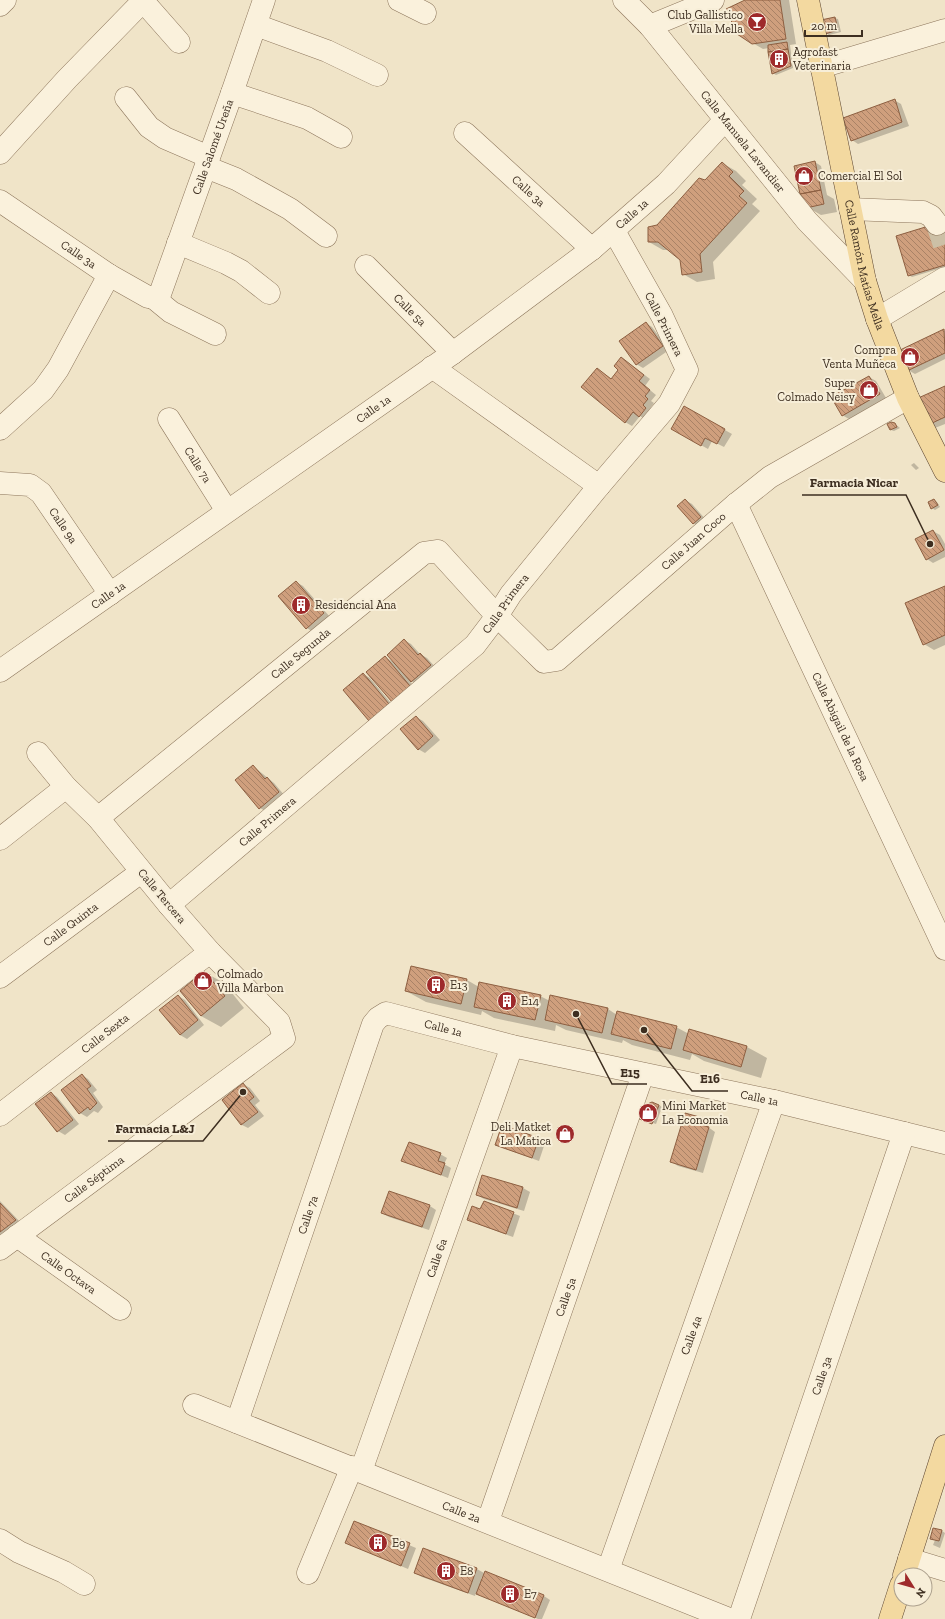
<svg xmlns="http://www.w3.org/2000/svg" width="945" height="1619" font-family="'Zilla Slab',serif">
<defs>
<pattern id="building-back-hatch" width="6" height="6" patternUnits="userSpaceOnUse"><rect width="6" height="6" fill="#cf9f7d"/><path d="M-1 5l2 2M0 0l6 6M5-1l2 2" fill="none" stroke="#a98266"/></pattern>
</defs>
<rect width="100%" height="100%" fill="#f0e4c8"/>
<!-- shadow -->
<path fill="#0003" d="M 747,0 L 789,0 L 796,44 L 790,45 L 793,68 L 776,75 L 773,73 L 769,48 L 763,49 L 737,34 Z
M 834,18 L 838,19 L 841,32 L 829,35 L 826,33 Z
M 894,100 L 901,104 L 909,126 L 858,144 L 852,140 Z
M 815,162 L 821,166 L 827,195 L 834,199 L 837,212 L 821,215 L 807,207 Z
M 722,163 L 736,171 L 746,181 L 742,185 L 757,199 L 752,204 L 760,211 L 713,262 L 715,279 L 697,282 L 683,274 L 681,259 L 669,250 L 663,250 L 649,242 L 658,226 L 705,181 Z
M 945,223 L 945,267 L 912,277 L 909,275 Z
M 646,323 L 652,327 L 669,350 L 643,368 L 636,364 Z
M 944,330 L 945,331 L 945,359 L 915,374 L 908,370 Z
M 622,358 L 650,379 L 645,386 L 656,395 L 651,401 L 654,403 L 649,410 L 652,412 L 646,420 L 640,416 L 632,426 L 625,422 L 597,369 L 612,379 L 620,370 Z
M 869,377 L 876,381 L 886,398 L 849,419 L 842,415 Z
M 945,387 L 945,424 L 935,428 L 929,424 Z
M 684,407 L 732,434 L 724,447 L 712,441 L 708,449 L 672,429 Z
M 888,424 L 895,424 L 900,428 L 894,431 L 891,430 Z
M 914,463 L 919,468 L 916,470 L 911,465 Z
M 685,500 L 692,504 L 707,521 L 700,527 L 693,523 Z
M 934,500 L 937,502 L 940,507 L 935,510 L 932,508 Z
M 933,531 L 940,535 L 945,544 L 945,557 L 933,563 L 927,559 Z
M 296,582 L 303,586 L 330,617 L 313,632 L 307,628 Z
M 945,587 L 945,645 L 934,650 L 924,644 Z
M 404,640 L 411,644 L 420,654 L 427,658 L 437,669 L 418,685 L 408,679 L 417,690 L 399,705 L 385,657 L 395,663 Z
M 363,674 L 370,678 L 395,708 L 377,724 Z
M 416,717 L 423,721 L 440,740 L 425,753 L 418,749 Z
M 253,766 L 274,783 L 285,796 L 267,812 L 260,808 Z
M 411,967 L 467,980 L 479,987 L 540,996 L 550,1001 L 551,996 L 608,1009 L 617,1015 L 676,1027 L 689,1034 L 690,1030 L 747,1047 L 767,1058 L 761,1078 L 704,1061 L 692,1054 L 690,1060 L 632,1045 L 623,1040 L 622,1043 L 566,1030 L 556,1025 L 555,1031 L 494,1018 L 482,1011 L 481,1015 L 426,1002 L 406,991 Z
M 204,972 L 224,983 L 244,1008 L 221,1027 L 201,1016 Z
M 178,996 L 185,1000 L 204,1025 L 187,1039 L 180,1035 Z
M 82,1075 L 88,1079 L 97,1090 L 93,1093 L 103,1107 L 98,1113 L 94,1111 L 87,1117 L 80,1113 L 62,1090 Z
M 243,1084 L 250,1088 L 260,1101 L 255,1105 L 264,1116 L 248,1128 L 242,1125 L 223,1100 Z
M 51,1093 L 57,1097 L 79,1124 L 65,1135 L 58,1131 Z
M 659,1105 L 662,1107 L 656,1124 L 641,1119 Z
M 702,1119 L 709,1123 L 708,1127 L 715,1132 L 703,1173 L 678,1166 L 672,1162 Z
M 503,1126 L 539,1139 L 545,1143 L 539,1161 L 503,1148 L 496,1145 Z
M 440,1154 L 447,1158 L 444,1164 L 451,1168 L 448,1178 L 403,1161 Z
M 482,1176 L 523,1188 L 530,1192 L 524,1211 L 484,1199 L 477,1195 Z
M 0,1201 L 22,1224 L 0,1241 Z
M 484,1202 L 520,1216 L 513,1237 L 475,1223 L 468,1220 L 481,1210 Z
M 430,1206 L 436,1210 L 429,1230 L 389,1217 L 382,1213 Z
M 355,1522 L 416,1548 L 408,1569 L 346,1543 Z
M 942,1531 L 945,1533 L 940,1548 L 933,1545 L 935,1540 L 931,1538 Z
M 423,1550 L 477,1569 L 484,1573 L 481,1579 L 544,1596 L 550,1600 L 542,1619 L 538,1619 L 476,1593 L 475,1596 L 422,1577 L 415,1573 Z"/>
<!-- building -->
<path fill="url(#building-back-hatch)" stroke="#8d5f41" d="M 745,0 L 780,0 L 786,39 L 752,44 L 737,34 L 726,9 Z
M 835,17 L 838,30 L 825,34 L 821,20 Z
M 787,42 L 788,49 L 768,52 L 768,45 Z
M 788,49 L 791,66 L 772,74 L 768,52 Z
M 895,99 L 902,122 L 851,141 L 843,118 Z
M 815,161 L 821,190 L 800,194 L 794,166 Z
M 722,162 L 733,172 L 729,176 L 744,191 L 739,196 L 747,203 L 700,254 L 702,272 L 682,275 L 680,260 L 658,242 L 648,242 L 648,227 L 657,225 L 699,178 L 705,180 Z
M 821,190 L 824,204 L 806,208 L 800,194 Z
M 945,221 L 945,265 L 908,276 L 896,236 Z
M 646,322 L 663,346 L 636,365 L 619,341 Z
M 944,329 L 945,353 L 907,371 L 898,351 Z
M 621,357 L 644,375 L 639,381 L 650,390 L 645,396 L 648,399 L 643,405 L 646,408 L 639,417 L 633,412 L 625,423 L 581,387 L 597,368 L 611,379 L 618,370 L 614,366 Z
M 869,376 L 880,394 L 842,416 L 831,397 Z
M 945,386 L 945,417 L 928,425 L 916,399 Z
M 684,406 L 725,429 L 717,444 L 705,438 L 701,446 L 671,429 Z
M 891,422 L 895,423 L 897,427 L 890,430 L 887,424 Z
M 685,499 L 701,517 L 693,524 L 677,506 Z
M 934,499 L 938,505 L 931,509 L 928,502 Z
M 933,530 L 944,550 L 926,560 L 915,539 Z
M 296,581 L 324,613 L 306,629 L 278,596 Z
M 945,586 L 945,635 L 923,645 L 905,603 Z
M 404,639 L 418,655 L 420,653 L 431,665 L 411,682 L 387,655 Z
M 385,656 L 410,686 L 392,702 L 366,672 Z
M 363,673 L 389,704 L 369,721 L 343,690 Z
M 416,716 L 433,736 L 418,750 L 400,729 Z
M 253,765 L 265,779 L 267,777 L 279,792 L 259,809 L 235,780 Z
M 411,966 L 467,979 L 461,1004 L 405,991 Z
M 204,971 L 225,996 L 201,1016 L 180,991 Z
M 479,982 L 541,995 L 535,1020 L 474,1007 Z
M 178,995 L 198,1020 L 180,1035 L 159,1010 Z
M 550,995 L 608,1008 L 602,1033 L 545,1020 Z
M 617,1011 L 677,1026 L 671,1049 L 611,1034 Z
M 689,1029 L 747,1046 L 741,1067 L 683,1050 Z
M 82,1074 L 91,1086 L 87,1089 L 97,1103 L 90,1110 L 88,1107 L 79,1114 L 61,1090 Z
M 243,1083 L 254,1097 L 249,1101 L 258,1112 L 241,1125 L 222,1100 Z
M 51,1092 L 73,1120 L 57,1132 L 35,1104 Z
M 652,1102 L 659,1105 L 652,1124 L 637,1118 L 641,1107 Z
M 685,1113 L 703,1118 L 701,1125 L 709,1127 L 696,1170 L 670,1162 Z
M 502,1125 L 539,1138 L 532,1158 L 495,1145 Z
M 409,1142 L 441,1153 L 438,1161 L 445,1163 L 441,1175 L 401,1161 Z
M 482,1175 L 523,1187 L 517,1208 L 476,1195 Z
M 389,1191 L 430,1205 L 422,1227 L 381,1213 Z
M 484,1201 L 514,1212 L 506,1234 L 467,1220 L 472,1206 L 480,1209 Z
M 0,1203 L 16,1220 L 0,1232 Z
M 354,1521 L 410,1543 L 401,1566 L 345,1543 Z
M 933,1528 L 942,1530 L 939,1541 L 930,1539 Z
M 423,1548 L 477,1568 L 468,1593 L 414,1573 Z
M 485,1571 L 544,1595 L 535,1618 L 476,1594 Z"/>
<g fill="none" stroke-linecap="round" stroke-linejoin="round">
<!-- minor-tunnel -->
<path stroke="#ccc0a6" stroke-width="22" stroke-dasharray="22 11" stroke-linecap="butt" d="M 937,224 L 945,248"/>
<!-- minor casing -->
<g stroke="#8d765c" stroke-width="23">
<g id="minor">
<path d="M 142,0 L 179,42"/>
<path d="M 399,0 L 425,13"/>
<path id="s1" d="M 624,0 L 650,26 L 807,221 L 865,281"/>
<path d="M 0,5 L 5,0"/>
<path d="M 256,25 L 327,51 L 377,75"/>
<path d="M 650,26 L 713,0"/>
<path d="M 821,67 L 945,30"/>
<path d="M 232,93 L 307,118 L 341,137"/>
<path d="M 126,98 L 149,127 L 165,138 L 209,157"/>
<path id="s2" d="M 465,133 L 592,249"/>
<path d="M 0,153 L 67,79 L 143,1"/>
<path d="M 206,167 L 236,179 L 290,209 L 326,236"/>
<path id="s3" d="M 0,201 L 109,275 L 148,297 L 154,298 L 160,294 L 232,93 L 264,0"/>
<path d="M 850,209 L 923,212 L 931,216 L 937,224"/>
<path d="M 178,243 L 226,263 L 241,271 L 269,293"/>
<path id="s4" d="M 366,266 L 453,353"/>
<path d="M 154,298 L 171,312 L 215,334"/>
<path d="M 877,319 L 945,278"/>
<path d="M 432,367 L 599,486"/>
<path id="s5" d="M 169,419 L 227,511"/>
<path d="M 0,429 L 43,390 L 58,369 L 109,275"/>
<path id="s6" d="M 0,483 L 30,485 L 41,493 L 110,594"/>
<path id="s7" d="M 736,504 L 945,949"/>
<path id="s8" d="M 0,671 L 453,353 L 592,249 L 666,184 L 725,120"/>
<path id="s9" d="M 98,818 L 424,553 L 438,551 L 497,616 L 544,662 L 557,660 L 736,504 L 770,477 L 908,398"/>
<path d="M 0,839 L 66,787"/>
<path id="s10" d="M 169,905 L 475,645 L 497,616 L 511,594 L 599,486 L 669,404 L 687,370 L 662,316 L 614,231"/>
<path id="s11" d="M 0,977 L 141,872"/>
<path id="s12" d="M 0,1115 L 210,952"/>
<path id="s13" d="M 17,1236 L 120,1309"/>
<path id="s14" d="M 0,1249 L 284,1038 L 279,1022 L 210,952 L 169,905 L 98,818 L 66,787 L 38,753"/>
<path id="s15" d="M 194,1405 L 729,1619"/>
<path id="s16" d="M 237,1422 L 373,1024 L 378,1018 L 386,1013 L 512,1046 L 774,1101 L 945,1143"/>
<path id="s17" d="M 361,1471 L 512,1046"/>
<path id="s18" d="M 488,1521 L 643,1074"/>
<path d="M 0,1540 L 19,1552 L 64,1572 L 84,1584"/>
<path d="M 909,1559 L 945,1570"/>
<path id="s19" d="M 608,1570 L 774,1101"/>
<path d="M 308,1573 L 352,1467"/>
<path id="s20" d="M 739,1619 L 904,1133"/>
</g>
</g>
<!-- major casing -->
<g stroke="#5b4430" stroke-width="23">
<g id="major">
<path id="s21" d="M 808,0 L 865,281 L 877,319 L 908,398 L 945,471"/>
<path d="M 904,1575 L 945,1446"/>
<path d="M 890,1619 L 901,1585"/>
</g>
</g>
<!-- minor -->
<use href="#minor" stroke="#faf1dc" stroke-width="22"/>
<!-- major -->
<use href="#major" stroke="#f3d9a0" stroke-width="22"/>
</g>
<!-- icons -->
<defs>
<g id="bar-disc" transform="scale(1)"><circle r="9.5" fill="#9e2a2b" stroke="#f7eed8"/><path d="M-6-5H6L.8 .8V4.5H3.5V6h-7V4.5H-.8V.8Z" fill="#fff"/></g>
<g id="building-disc" transform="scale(1)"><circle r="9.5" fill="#9e2a2b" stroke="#f7eed8"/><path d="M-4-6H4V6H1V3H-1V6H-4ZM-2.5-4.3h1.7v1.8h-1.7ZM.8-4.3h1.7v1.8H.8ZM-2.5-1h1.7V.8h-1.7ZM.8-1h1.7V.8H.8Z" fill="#fff"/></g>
<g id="shop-disc" transform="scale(1)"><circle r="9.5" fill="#9e2a2b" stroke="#f7eed8"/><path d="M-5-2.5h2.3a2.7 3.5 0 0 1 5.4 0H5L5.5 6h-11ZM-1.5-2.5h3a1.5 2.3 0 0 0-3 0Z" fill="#fff"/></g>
</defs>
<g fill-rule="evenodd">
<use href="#bar-disc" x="757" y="22"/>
<use href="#building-disc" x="779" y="59"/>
<use href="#shop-disc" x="804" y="176"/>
<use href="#shop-disc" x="910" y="357"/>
<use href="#shop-disc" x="869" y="390"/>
<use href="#building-disc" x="301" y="605"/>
<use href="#shop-disc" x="203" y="981"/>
<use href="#building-disc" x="436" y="985"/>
<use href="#building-disc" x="507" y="1001"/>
<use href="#shop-disc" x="648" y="1113"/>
<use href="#shop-disc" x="565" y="1134"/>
<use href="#building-disc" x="378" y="1543"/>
<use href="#building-disc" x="446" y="1571"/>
<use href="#building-disc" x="510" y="1594"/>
</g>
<g text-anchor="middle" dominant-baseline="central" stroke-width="4" stroke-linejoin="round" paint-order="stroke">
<!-- poi labels -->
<g font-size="12" fill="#3d2e20" stroke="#f7eed8" text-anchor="start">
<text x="743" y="15" text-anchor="end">Club Gallistico<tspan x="743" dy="14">Villa Mella</tspan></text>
<text x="793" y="52">Agrofast<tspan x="793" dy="14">Veterinaria</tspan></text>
<text x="818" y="176">Comercial El Sol</text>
<text x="896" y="350" text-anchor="end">Compra<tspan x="896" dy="14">Venta Muñeca</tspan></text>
<text x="855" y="383" text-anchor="end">Super<tspan x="855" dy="14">Colmado Neisy</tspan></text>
<text x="315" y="605">Residencial Ana</text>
<text x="217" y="974">Colmado<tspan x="217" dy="14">Villa Marbon</tspan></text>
<text x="450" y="985">E13</text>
<text x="521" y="1001">E14</text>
<text x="662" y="1106">Mini Market<tspan x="662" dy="14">La Economia</tspan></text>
<text x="551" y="1127" text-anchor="end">Deli Matket<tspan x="551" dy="14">La Matica</tspan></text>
<text x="392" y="1543">E9</text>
<text x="460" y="1571">E8</text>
<text x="524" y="1594">E7</text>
</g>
<!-- street labels -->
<g font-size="12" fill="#3d2e20" stroke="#f7eed8">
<text stroke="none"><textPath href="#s1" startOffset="185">Calle Manuela Lavandier</textPath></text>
<text stroke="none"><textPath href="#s3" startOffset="346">Calle Salomé Ureña</textPath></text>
<text stroke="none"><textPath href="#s2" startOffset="86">Calle 3a</textPath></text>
<text stroke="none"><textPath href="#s8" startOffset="780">Calle 1a</textPath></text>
<text stroke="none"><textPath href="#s3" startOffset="95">Calle 3a</textPath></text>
<text stroke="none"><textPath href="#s21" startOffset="271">Calle Ramón Matías Mella</textPath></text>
<text stroke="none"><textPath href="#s4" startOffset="62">Calle 5a</textPath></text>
<text transform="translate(664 324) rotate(63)">Calle Primera</text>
<text stroke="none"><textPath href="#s8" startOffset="456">Calle 1a</textPath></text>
<text stroke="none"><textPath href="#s5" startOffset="54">Calle 7a</textPath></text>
<text stroke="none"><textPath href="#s6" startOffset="83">Calle 9a</textPath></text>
<text stroke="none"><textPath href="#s9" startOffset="782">Calle Juan Coco</textPath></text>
<text stroke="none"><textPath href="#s8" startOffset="132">Calle 1a</textPath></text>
<text stroke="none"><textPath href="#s10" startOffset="453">Calle Primera</textPath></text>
<text stroke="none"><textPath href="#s9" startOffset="261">Calle Segunda</textPath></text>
<text stroke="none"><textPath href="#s7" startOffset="246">Calle Abigail de la Rosa</textPath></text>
<text stroke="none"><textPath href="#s10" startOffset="129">Calle Primera</textPath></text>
<text transform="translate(162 896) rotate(50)">Calle Tercera</text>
<text stroke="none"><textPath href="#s11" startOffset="88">Calle Quinta</textPath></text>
<text stroke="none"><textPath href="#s16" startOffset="497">Calle 1a</textPath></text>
<text stroke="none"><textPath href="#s12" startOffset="133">Calle Sexta</textPath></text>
<text stroke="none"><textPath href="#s16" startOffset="821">Calle 1a</textPath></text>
<text stroke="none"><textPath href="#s14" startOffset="117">Calle Séptima</textPath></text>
<text stroke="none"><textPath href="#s16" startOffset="219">Calle 7a</textPath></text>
<text stroke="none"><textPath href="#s17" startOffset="226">Calle 6a</textPath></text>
<text stroke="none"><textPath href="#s13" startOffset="63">Calle Octava</textPath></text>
<text stroke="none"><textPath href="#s18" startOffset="237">Calle 5a</textPath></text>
<text stroke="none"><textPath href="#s19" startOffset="249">Calle 4a</textPath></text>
<text stroke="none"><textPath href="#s20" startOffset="257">Calle 3a</textPath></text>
<text stroke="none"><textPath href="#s15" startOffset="288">Calle 2a</textPath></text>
</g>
</g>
<!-- callouts -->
<path fill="none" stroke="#3d2e20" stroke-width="1.5" d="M930 544L906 495H802M576 1014L612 1084H647M644 1030L692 1091H728M243 1092L203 1141H108"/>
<g fill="#3d2e20" stroke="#f7eed8" stroke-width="1.5">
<circle cx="930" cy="544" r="4"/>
<circle cx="576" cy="1014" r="4"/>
<circle cx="644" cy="1030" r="4"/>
<circle cx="243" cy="1092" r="4"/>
</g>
<g font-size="13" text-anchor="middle" font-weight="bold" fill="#3d2e20" stroke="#f7eed8" stroke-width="4" stroke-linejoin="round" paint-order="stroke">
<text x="854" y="487">Farmacia Nicar</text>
<text x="630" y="1077">E15</text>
<text x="710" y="1083">E16</text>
<text x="155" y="1133">Farmacia L&amp;J</text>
</g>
<!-- north arrow -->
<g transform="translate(913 1587) rotate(127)"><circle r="19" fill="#f7eed8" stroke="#ada18e"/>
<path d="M0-3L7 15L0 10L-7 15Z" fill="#9e2a2b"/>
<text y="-6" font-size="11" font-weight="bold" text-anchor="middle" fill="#3d2e20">N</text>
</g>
<!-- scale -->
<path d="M805 30v6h57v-6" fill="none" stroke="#3d2e20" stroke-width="2"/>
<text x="811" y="30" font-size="12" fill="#3d2e20" stroke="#f7eed8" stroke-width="3" paint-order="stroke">20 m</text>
</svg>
